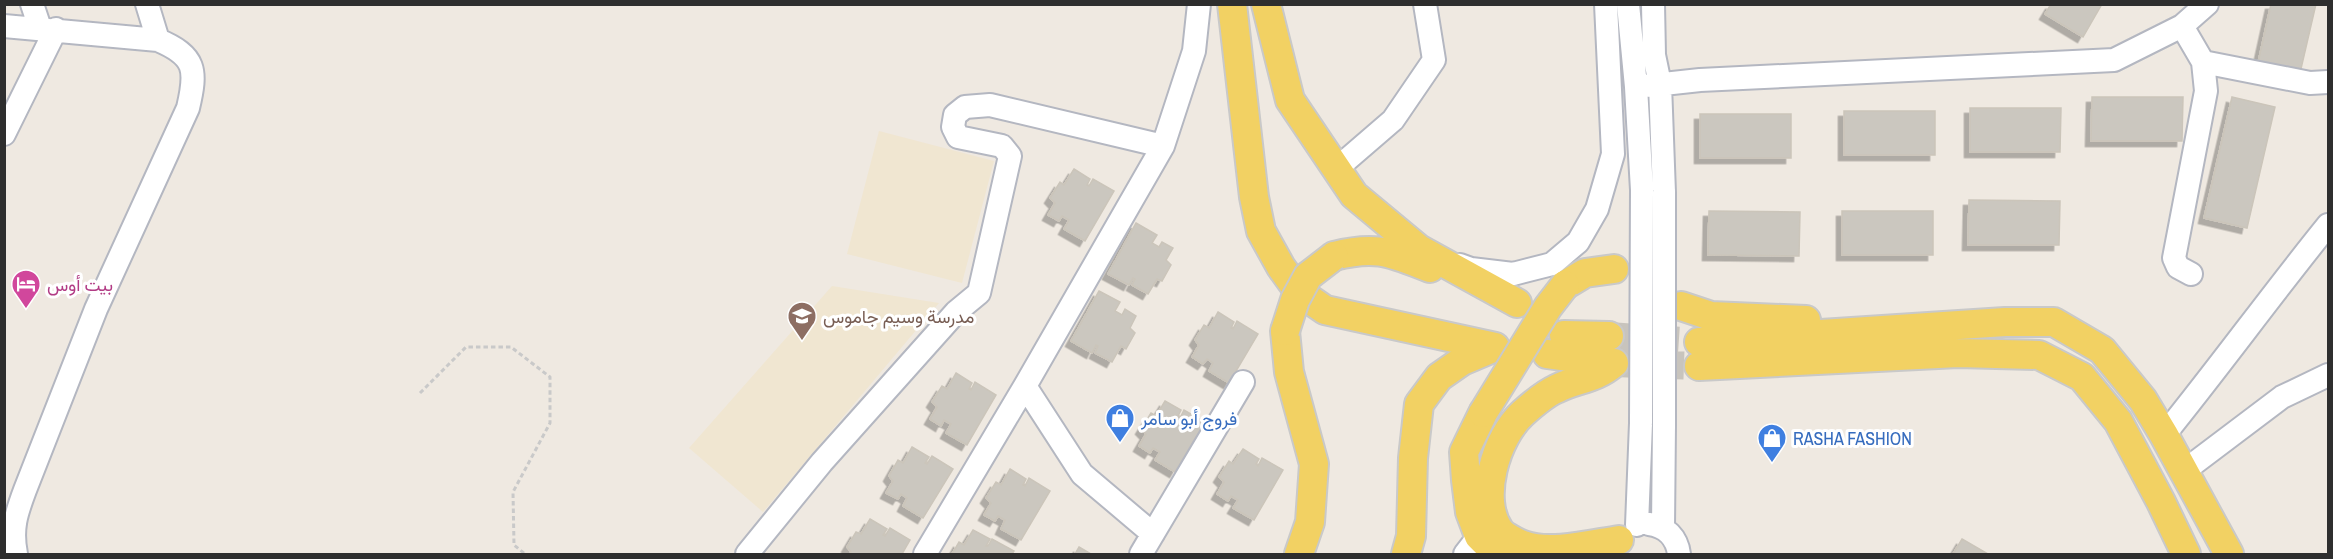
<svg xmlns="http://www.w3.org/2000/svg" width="2333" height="559" font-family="'Archivo Narrow',Vazirmatn,sans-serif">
<defs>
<filter id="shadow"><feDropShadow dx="-5.5" dy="5.5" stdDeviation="0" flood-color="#0004"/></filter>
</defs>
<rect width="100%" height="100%" fill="#efe9e1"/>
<!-- education -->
<path fill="#f0e6d1" d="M 879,131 L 994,161 L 962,283 L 847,254 Z
M 832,286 L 939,303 L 763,512 L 689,448 Z"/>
<!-- building -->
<path fill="#cbc7bf" stroke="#cbc5ba" stroke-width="1.5" filter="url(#shadow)" d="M 2051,4 L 2102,4 L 2083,37 L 2045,14 Z
M 2271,4 L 2316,4 L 2300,73 L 2258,63 Z
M 2092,97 L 2183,97 L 2182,141 L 2091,141 Z
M 2232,97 L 2275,107 L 2247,228 L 2204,218 Z
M 1970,108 L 2061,108 L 2060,152 L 1970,152 Z
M 1844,111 L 1935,111 L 1935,155 L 1844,155 Z
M 1700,114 L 1791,114 L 1791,158 L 1700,158 Z
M 1074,169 L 1090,179 L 1087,185 L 1089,186 L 1093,179 L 1114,191 L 1085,241 L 1064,229 L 1069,220 L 1062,216 L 1059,221 L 1048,215 L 1055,203 L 1050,198 L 1060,182 L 1064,185 Z
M 1969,200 L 2060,201 L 2059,245 L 1968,245 Z
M 1709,211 L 1800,212 L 1799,256 L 1708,255 Z
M 1842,211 L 1933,211 L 1933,255 L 1842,255 Z
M 1136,223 L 1157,235 L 1152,243 L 1159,247 L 1162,242 L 1173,248 L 1166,260 L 1171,265 L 1162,281 L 1157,279 L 1148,294 L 1132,285 L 1135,279 L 1133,278 L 1129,285 L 1108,274 Z
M 1099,291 L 1120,302 L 1115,311 L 1122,315 L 1125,309 L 1136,316 L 1130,328 L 1135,333 L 1126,349 L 1121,346 L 1112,362 L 1095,353 L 1098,346 L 1096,345 L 1092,353 L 1071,341 Z
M 1218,312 L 1234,322 L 1231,328 L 1233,329 L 1237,321 L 1258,334 L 1229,383 L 1209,371 L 1213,363 L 1207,359 L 1203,364 L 1192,357 L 1199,345 L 1195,340 L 1204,325 L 1209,328 Z
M 956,373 L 972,383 L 969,389 L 971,390 L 975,382 L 996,395 L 967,445 L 946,433 L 951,424 L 944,420 L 941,426 L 930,419 L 937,407 L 932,402 L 942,386 L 947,389 Z
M 1165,401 L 1181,410 L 1178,416 L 1180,418 L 1184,410 L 1205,422 L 1175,472 L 1155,460 L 1160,452 L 1153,448 L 1150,453 L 1139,446 L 1146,434 L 1141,429 L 1151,413 L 1156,416 Z
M 912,447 L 929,457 L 925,463 L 927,464 L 932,456 L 953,469 L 923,518 L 903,506 L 907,498 L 901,494 L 898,499 L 886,493 L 893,481 L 889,476 L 898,460 L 903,463 Z
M 1243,449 L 1259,459 L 1256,464 L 1258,466 L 1262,458 L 1283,470 L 1254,520 L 1233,508 L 1238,500 L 1231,496 L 1228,501 L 1217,494 L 1224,482 L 1219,477 L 1229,461 L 1233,464 Z
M 1010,469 L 1026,479 L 1023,485 L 1025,486 L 1029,478 L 1050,491 L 1021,540 L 1001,529 L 1005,520 L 998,516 L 995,521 L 984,515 L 991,503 L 986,498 L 996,482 L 1001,485 Z
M 870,519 L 887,529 L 883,535 L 885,536 L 890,528 L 910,540 L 902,554 L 850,554 L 851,552 L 847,547 L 856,532 L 861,534 Z
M 973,530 L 990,539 L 986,546 L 988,546 L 992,539 L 1014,551 L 1012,554 L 952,554 L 959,542 L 964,545 Z
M 1962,539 L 1988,554 L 1953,554 Z
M 1079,547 L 1091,554 L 1075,554 Z"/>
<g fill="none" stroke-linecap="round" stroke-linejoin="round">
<!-- major-tunnel -->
<path stroke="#c8c4bd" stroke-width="28" stroke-dasharray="28 14" stroke-linecap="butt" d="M 1609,336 L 1699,342
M 1614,363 L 1699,366"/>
<!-- minor casing -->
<g stroke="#b4b7c1" stroke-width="26">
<path id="minor" d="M 32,4 L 40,28
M 147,4 L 158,40
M 1628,4 L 1636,87 L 1642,190
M 1653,4 L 1654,55 L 1660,84 L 1664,193
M 4,26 L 158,40 C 196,56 197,70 188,108 L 96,309 L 25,490 C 16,514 11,529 16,554
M 2182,26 L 2203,62 L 2206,91 L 2174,258 L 2178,267 L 2191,274
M 2203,62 L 2310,83 L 2328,82
M 1636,87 L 1700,80 L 2114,60 L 2182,26 L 2207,4
M 4,134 L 56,29
M 1335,170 L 1393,120 L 1434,60 L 1425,4
M 1460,265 L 1471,269 L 1513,274 L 1552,264 L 1578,242 L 1597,209 L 1613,154 L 1606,4
M 1025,386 L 1082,474 L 1153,534
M 2164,435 C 2220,366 2272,294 2328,225
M 2184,471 L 2282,397 L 2328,375
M 1649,524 C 1666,526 1677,538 1679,554
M 1637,525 L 1641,423
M 1663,528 L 1664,425
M 747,554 L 822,462 L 956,312 L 979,293 L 1010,156 L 1002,146 L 958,137 L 953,127 L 955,115 L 965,107 L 990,105 L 1163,146
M 925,554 L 1025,386 L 1163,146 L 1194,51 L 1199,4
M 1141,554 L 1243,382
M 1465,554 L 1479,536"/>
</g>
<!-- major casing -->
<g stroke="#c9c9c9" stroke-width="32">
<path id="major" d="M 1232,4 L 1254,197 L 1261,231 L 1281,267 L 1299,292 L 1325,310 L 1495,347
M 1266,4 L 1290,100 L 1354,195 L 1419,249 L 1517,303
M 1334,256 C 1377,245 1391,253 1430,268
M 1565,285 L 1585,273 L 1614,269
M 1681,306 L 1711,316 L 1806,320
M 1285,331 L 1289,372 L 1314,464 L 1310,522 L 1299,554
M 1564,335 L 1609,336
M 1699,342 L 2005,322 L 2054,322 L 2102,350 L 2143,400 L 2164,435 L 2229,554
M 1547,354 L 1614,363
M 1614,363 C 1594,380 1577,378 1556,389 C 1545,394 1532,405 1523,413 C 1496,437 1477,500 1500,531 C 1504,536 1517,543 1523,545 C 1550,555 1592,544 1619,540
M 1699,366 L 1958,353 L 2039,355 L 2082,377 L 2118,421 L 2161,502 L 2186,554
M 1483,413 L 1464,452 L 1466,480 L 1470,512 L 1479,536 L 1497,554
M 1406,554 L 1411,536 L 1413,458 L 1419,404 L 1439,377 L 1462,361 L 1495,347"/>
</g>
<!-- path -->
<path stroke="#c9c9c9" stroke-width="3" stroke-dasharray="4.5 3" stroke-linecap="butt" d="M 420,393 L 466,347 L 511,347 L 550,377 L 550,423 L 513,492 L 514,545 L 525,554"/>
<!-- minor -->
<use href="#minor" stroke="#fff" stroke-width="22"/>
<!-- major -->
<use href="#major" stroke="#f2d163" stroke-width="28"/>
<!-- minor-bridge casing -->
<g stroke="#b4b7c1" stroke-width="26" stroke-linecap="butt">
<path id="minor-bridge" d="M 1664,193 L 1664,425
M 1641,423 L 1642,190"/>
</g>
<!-- major-bridge casing -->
<g stroke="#c9c9c9" stroke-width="32" stroke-linecap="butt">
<path id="major-bridge" d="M 1285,331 L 1295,300 L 1308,276 L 1334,256
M 1483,413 L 1548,307 L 1565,285"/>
</g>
<!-- minor-bridge -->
<use href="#minor-bridge" stroke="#fff" stroke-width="22"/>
<!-- major-bridge -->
<use href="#major-bridge" stroke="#f2d163" stroke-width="28"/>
</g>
<!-- icons -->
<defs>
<g id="hotel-pin" transform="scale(1.5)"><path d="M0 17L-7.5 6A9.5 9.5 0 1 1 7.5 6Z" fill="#d1479c" stroke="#fff"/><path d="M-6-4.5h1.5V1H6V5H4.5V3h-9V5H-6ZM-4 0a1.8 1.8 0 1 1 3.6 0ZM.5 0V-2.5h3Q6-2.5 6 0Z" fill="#fff"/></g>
<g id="school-pin" transform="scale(1.5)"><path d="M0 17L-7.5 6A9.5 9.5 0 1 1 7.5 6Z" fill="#8d6e63" stroke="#fff"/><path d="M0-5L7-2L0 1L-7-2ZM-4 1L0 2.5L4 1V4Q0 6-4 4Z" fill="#fff"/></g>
<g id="shop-pin" transform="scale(1.5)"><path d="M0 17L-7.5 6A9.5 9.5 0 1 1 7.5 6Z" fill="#3f7fe0" stroke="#fff"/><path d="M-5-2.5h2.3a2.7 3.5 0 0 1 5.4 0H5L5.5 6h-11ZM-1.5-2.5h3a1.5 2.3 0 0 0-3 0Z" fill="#fff"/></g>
</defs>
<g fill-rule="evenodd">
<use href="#hotel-pin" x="26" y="284"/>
<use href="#school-pin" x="802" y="316"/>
<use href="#shop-pin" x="1120" y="418"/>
<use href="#shop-pin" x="1772" y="438"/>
</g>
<g text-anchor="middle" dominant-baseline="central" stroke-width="6" stroke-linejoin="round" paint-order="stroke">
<!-- hotel labels -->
<g font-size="18" fill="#b23c85" stroke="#fff" text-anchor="start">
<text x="47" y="284">بيت أوس</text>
</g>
<!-- education labels -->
<g font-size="18" fill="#785e54" stroke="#fff" text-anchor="start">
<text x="823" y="316">مدرسة وسيم جاموس</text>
</g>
<!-- shop labels -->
<g font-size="18" fill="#366cbe" stroke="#fff" text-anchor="start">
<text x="1141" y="418">فروج أبو سامر</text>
<text x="1793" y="438">RASHA FASHION</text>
</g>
</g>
<!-- border -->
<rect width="2333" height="559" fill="none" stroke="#2e2e2e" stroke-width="12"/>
</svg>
